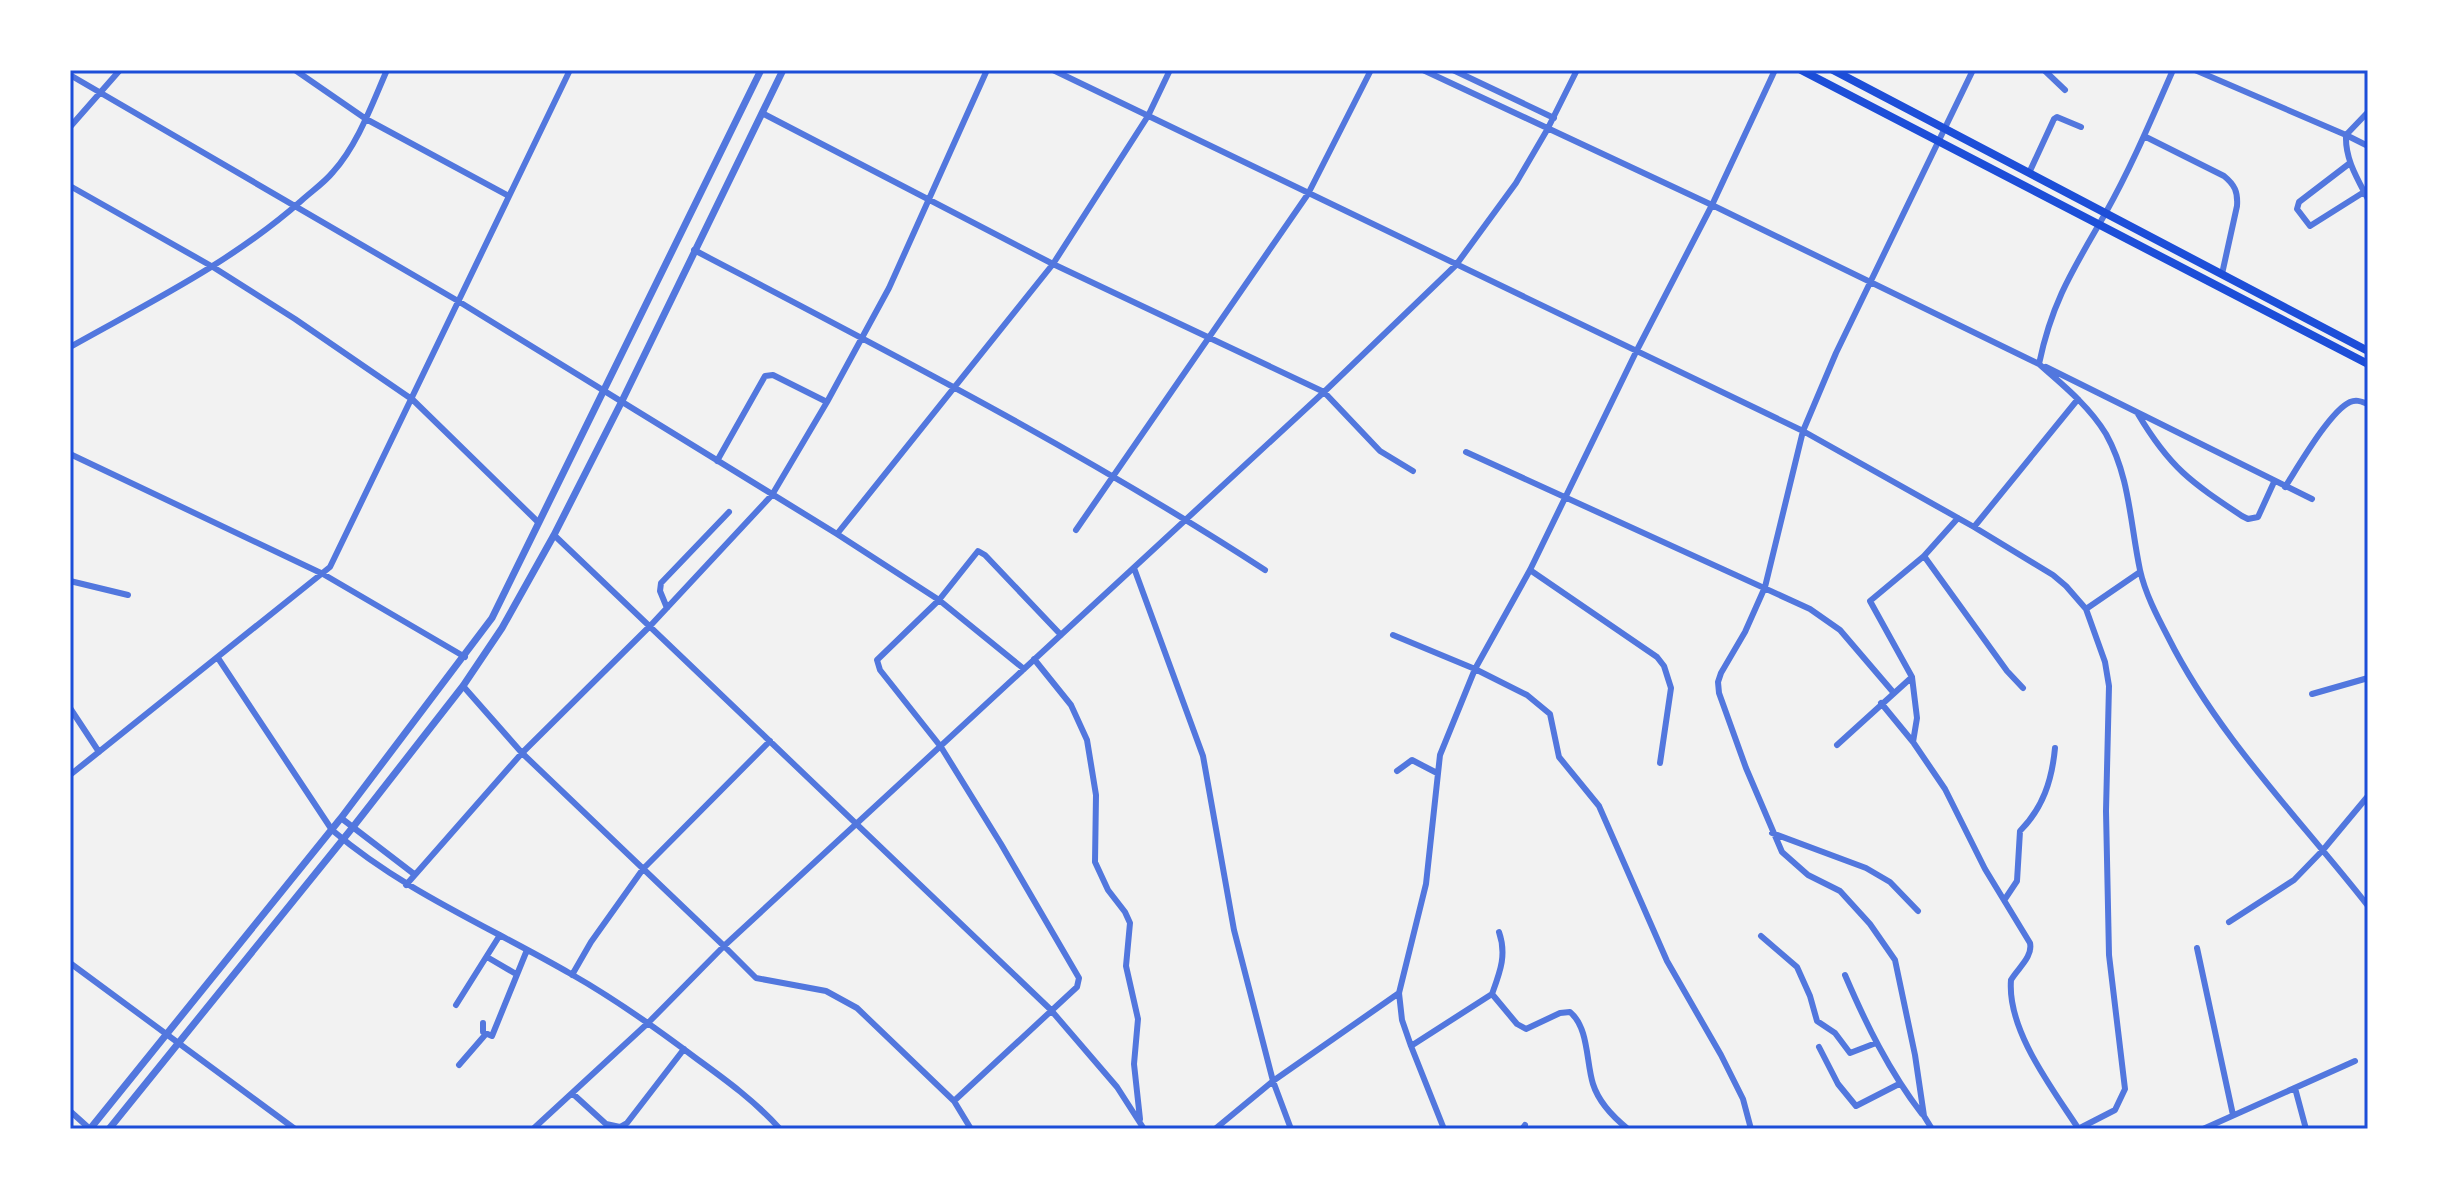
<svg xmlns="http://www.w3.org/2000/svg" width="2438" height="1199" font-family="Rubik,sans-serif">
<rect width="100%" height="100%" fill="#f2f2f2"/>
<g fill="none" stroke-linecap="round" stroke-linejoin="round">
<!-- minor -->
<path stroke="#5277de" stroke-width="6" d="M 295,70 L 366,119 L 509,196
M 1053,70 L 1803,431 L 1974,527 L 2053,575 L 2066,586 L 2086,609 L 2105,662 L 2109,686 L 2106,811 L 2109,955 L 2125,1089 L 2115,1110 L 2078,1129
M 1423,70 L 1712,205 L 2039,364 C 2063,385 2089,406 2106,434 C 2130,477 2130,523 2140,570 C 2145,593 2157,616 2168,637 C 2218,737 2300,819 2368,906
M 1453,70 L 1554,118
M 2044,70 L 2065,90
M 2195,70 L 2346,135 L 2368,112
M 70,75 L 458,301 L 837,534 L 939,600 L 1024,669
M 762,113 L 1053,264 L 1324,392 L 1380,451 L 1413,471
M 70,127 L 120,70
M 2144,136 L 2224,176 C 2235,185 2238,192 2237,206 L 2222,274
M 2368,146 L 2346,135 C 2345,159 2357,178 2368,199
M 2350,163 L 2299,202 L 2297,209 L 2310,226 L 2364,192
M 2029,173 L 2054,119 L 2057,117 L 2081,127
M 70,186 L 213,267 L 295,319 L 413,400 L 538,522
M 694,250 C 887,351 1082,451 1265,570
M 70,347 C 150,302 232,262 301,201 C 312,191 324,183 333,172 C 358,144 372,104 387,70
M 2039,364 C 2052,301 2074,268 2105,214 C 2131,168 2152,118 2173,70
M 2046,367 L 2312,499
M 2138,414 C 2170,468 2191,482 2242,516 L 2248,519 L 2258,517 L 2274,482
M 1466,452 L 1810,609 L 1840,630 L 1893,692
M 70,454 L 323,574 L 465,657
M 717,461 L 765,376 L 773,375 L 827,402
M 2285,487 C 2298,467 2330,411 2350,402 C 2357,399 2362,402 2368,404
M 1974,527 L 2078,399
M 1076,530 L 1308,194 L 1371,70
M 837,534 L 1053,264 L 1148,116 L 1170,70
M 554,535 L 1050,1009 L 1117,1087 L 1144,1129
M 1924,556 L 2007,671 L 2023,688
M 1134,568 L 1203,756 L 1234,930 L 1273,1081 L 1291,1129
M 1530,570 L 1657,657 L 1664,666 L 1671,688 L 1660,763
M 70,581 L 128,595
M 667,608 L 660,591 L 661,583 L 729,512
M 2086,609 L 2140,572
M 1393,635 L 1475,669 L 1527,695 L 1550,714 L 1559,757 L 1599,806 L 1667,961 L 1721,1055 L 1743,1099 L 1751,1129
M 218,658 L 332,830 C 403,891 490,927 571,974 C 615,999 656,1028 697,1059 C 726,1080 756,1102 780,1129
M 1034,659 L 1071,705 L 1087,740 L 1096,795 L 1095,862 L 1108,890 L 1125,912 L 1130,923 L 1126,966 L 1138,1019 L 1134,1064 L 1140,1119
M 1912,677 L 1917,718 L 1913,742
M 463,686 L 522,753 L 724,946 L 756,978 L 826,991 L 857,1008 L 954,1101 L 971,1129
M 2312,694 L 2368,678
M 1881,703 L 1913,742 L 1945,789 L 1985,869 L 2030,943 C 2033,957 2018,968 2011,980 C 2007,1030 2052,1088 2078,1128
M 70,708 L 99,752
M 1837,745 L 1912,677 L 1870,601 L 1924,556 L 1958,518
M 1397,771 L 1412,760 L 1437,773
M 70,775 L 330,567 L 570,70
M 341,818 L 414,874
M 1772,833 L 1866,868 L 1890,882 L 1918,911
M 406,885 L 522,753 L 651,625 L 772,495 L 827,402 L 889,288 L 987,70
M 2005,899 L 2017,881 L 2020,831 C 2043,808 2052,780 2055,748
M 2229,922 L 2294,880 L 2323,850 L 2368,796
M 1761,936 L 1797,967 L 1810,996 L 1817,1021 L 1835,1033 L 1850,1053 L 1876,1043
M 2197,948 L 2233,1115
M 487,957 L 516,974
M 70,963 L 295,1129
M 572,975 L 591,942 L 643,869 L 770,741
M 1845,975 C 1866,1024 1889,1071 1922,1114
M 1492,994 C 1500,972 1507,955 1499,932
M 456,1005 L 500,935
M 483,1023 L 483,1032 L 492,1036 L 527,950
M 1411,1046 L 1492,994 L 1517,1024 L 1526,1029 L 1560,1013 L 1570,1012 C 1589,1028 1586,1062 1593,1084 C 1599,1103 1613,1117 1628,1129
M 1819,1047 L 1838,1084 L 1856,1106 L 1899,1084
M 459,1065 L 485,1035
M 2295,1088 L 2306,1129
M 572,1093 L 606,1124 L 620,1127 L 627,1123 L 684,1049
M 954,1101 L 1077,987 L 1079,978 L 1001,844 L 941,747 L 880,670 L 877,660 L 939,600 L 978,551 L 985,555 L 1061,635
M 70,1111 L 90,1129
M 533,1129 L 648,1023 L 724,946 L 1324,392 L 1456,265 L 1516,183 L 1547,130 L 1577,70
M 1215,1129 L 1273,1081 L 1399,993
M 1444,1129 L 1411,1046 L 1402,1020 L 1399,993 L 1426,884 L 1440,755 L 1475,669 L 1530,570 L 1636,352 L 1712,205 L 1775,70
M 1522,1129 L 1525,1125
M 1932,1129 L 1924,1116 L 1915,1055 L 1895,960 L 1870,924 L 1840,891 L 1808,875 L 1782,852 L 1746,768 L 1719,693 L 1718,682 L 1721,673 L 1745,632 L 1765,587 L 1803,431 L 1836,353 L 1973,70
M 2203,1129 L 2355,1061"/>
<!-- tertiary -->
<path stroke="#5277de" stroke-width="7" d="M 90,1129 L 341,818 L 492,618 L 761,70
M 109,1129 L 353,827 L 463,686 L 502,628 L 554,535 L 622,401 L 783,70"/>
<!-- secondary -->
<path stroke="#1d4ed8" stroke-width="8" d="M 1801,70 L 2368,364
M 1833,70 L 2368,351"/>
</g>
<!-- border -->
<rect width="2438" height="1199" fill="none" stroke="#ffffff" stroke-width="144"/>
<rect x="72" y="72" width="2294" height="1055" fill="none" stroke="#1d4ed8" stroke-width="3"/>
</svg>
